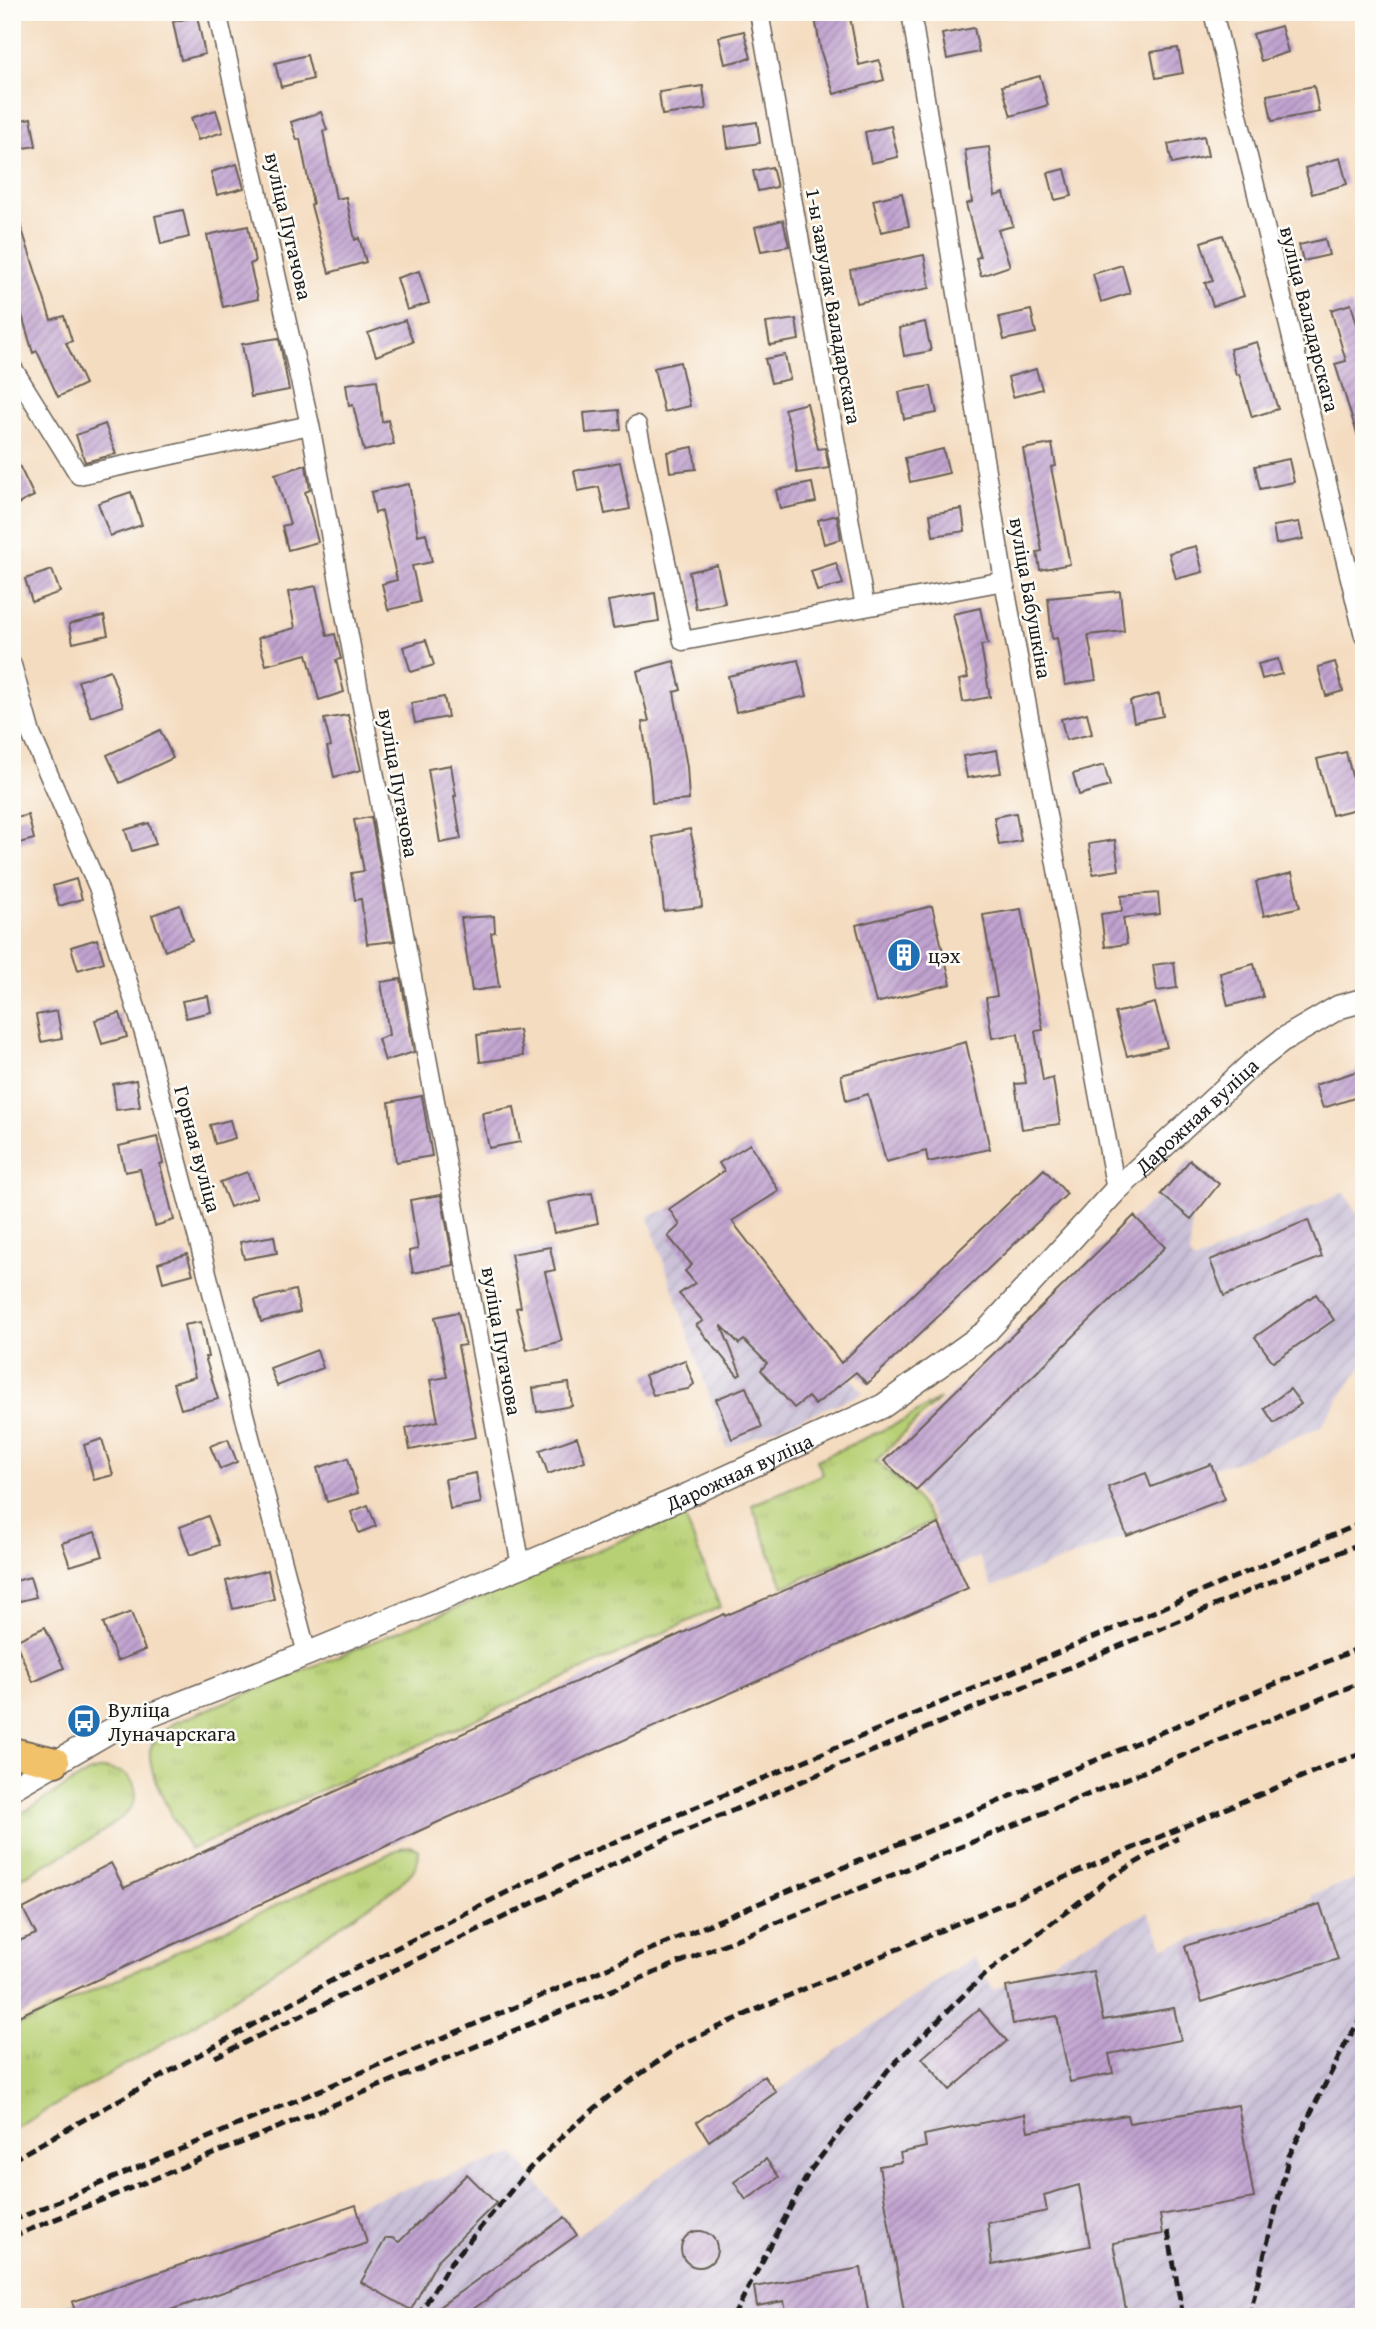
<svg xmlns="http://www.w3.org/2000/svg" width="1376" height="2329" font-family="'Gentium Book Plus',serif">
<defs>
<pattern id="industrial-furrows" width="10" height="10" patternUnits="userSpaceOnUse" patternTransform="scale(1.75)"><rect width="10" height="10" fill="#c9bfd7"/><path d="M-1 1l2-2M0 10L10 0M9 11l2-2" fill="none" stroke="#aca4b8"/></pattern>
<pattern id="grass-tufts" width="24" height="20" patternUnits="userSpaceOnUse" patternTransform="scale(1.75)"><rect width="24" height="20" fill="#b8d075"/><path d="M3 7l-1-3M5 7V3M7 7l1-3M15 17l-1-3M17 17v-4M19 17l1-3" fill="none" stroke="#9eb265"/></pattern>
<pattern id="building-hatch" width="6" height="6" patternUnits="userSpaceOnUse" patternTransform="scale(1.75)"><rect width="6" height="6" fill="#c1a3d0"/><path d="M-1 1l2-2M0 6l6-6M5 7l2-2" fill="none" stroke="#9c84a8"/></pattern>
</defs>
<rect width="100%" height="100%" fill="#fdfcf7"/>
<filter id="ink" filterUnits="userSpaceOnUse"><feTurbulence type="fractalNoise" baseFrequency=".0143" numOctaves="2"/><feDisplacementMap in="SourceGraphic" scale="14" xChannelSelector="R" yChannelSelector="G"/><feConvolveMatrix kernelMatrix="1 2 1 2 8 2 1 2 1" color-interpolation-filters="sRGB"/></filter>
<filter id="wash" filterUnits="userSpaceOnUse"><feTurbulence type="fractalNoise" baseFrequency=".00686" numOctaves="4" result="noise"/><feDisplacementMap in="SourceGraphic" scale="28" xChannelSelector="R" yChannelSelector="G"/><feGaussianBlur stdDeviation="1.57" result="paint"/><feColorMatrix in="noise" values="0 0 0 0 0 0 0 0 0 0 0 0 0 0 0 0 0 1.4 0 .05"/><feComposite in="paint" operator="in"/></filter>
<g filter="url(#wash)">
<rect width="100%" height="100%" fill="#f4dcc0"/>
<!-- industrial -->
<path fill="url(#industrial-furrows)" d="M 1190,1160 L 1219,1184 L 1191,1219 L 1190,1255 L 1194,1262 L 1344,1192 L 1364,1225 L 1364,1363 L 1320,1427 L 1231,1464 L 1213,1467 L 1225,1499 L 992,1587 L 979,1557 L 958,1566 L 968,1588 L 445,1819 L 12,2019 L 12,1944 L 124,1888 L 724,1614 L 742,1609 L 938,1524 L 916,1490 L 884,1461 L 1134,1216 L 1161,1194 Z
M 704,1185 L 863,1393 L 727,1448 L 648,1216 L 669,1209 Z
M 1364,1876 L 1364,2317 L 17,2317 L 72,2302 L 356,2205 L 515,2154 L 577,2235 L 776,2092 L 973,1957 L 994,1990 L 1148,1912 L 1165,1948 L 1312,1900 L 1311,1895 Z"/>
<!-- grass -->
<path fill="url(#grass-tufts)" stroke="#6a7648" stroke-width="2" d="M 940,1398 L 876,1461 L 912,1492 L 933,1522 L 783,1587 L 752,1505 L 823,1474 L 817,1460 L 903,1421 Z
M 684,1515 L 720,1607 L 190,1850 C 179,1828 143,1770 151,1747 C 154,1737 166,1730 174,1723 Z
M 102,1769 C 115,1770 128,1771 134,1785 C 137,1793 136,1799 132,1806 C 118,1829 39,1867 12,1883 L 12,1819 L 88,1773 Z
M 412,1846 L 418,1850 C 422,1868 404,1880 391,1891 L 189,2028 L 12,2130 L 12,2028 L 403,1847 Z"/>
<g id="blocks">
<!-- building -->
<path fill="url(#building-hatch)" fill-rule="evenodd" d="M 814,12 L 849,12 L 859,65 L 879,60 L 884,80 L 834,94 L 821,52 Z
M 197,16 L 205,54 L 181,60 L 173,22 Z
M 1281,26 L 1288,52 L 1261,61 L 1253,34 Z
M 974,28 L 979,52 L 947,59 L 942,34 Z
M 744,31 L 751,58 L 725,64 L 719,37 Z
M 1178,48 L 1183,73 L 1156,78 L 1151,52 Z
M 307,55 L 313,79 L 281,87 L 275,63 Z
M 1040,76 L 1048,105 L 1011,116 L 1002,86 Z
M 703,86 L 706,109 L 662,115 L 659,92 Z
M 1314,86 L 1319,112 L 1272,121 L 1267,95 Z
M 216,110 L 223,132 L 198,140 L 191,118 Z
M 321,112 L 327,130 L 323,131 L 336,199 L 346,197 L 355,240 L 359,238 L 366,262 L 329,273 L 311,205 L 313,204 L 300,139 L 297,140 L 291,122 Z
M 31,118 L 36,146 L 12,150 L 12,122 Z
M 757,122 L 760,143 L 728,148 L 725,127 Z
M 891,126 L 898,157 L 871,163 L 865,132 Z
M 1204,136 L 1208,156 L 1172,164 L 1168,144 Z
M 989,147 L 995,196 L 1004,193 L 1013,226 L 998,230 L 1010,266 L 981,276 L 976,258 L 980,257 L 966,204 L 972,202 L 965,150 Z
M 1340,158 L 1347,184 L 1312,194 L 1305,168 Z
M 237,164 L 244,188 L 217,195 L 211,172 Z
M 772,167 L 777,187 L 758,191 L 753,171 Z
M 1065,169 L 1072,196 L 1055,200 L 1048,173 Z
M 902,193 L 909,226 L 881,232 L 873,200 Z
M 183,210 L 189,237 L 161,244 L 155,216 Z
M 12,211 L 16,211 L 51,320 L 64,316 L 72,341 L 66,343 L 85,384 L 58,397 L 37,351 L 33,353 L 17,298 L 12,300 Z
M 783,220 L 789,246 L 761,251 L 755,227 Z
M 248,226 L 255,262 L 250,264 L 258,299 L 223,307 L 207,235 Z
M 1223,235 L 1244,296 L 1213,306 L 1205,283 L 1213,281 L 1201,242 Z
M 1325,239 L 1329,255 L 1303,261 L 1299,245 Z
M 924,255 L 930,288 L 856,303 L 850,270 Z
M 1122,265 L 1130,293 L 1101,302 L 1093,274 Z
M 419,271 L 429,303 L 407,310 L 397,278 Z
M 1351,304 L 1364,347 L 1364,443 L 1360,443 L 1335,364 L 1346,361 L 1331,310 Z
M 1031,310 L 1036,333 L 1004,340 L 999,317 Z
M 796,319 L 799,340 L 770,345 L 766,323 Z
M 405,320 L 413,342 L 376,356 L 368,333 Z
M 925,322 L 931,351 L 904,356 L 899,328 Z
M 279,338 L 289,390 L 251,397 L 242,344 Z
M 1257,342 L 1278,409 L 1252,417 L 1239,374 L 1236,375 L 1230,349 Z
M 785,355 L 790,379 L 771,383 L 765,359 Z
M 680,362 L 690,406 L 664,412 L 654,368 Z
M 1036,369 L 1042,389 L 1013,397 L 1008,377 Z
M 377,380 L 382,422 L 388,420 L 394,444 L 364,451 L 353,405 L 349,406 L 346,384 Z
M 931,386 L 937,413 L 904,419 L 899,392 Z
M 807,403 L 818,449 L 825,448 L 829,468 L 797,473 L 791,429 L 784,409 Z
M 619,410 L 621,430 L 586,433 L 584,413 Z
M 105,424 L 116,454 L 85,462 L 76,435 Z
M 1052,444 L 1056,466 L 1051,467 L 1070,564 L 1040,570 L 1037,552 L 1042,551 L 1023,449 Z
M 693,447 L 696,469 L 670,472 L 667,452 Z
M 943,449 L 949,473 L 910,482 L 905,458 Z
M 12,451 L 34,496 L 12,507 Z
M 1289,459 L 1294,482 L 1260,489 L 1255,466 Z
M 620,462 L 630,509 L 605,514 L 599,487 L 578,491 L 574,471 Z
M 306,465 L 310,490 L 305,492 L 318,542 L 288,550 L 282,526 L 290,524 L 275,474 Z
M 812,483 L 816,502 L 780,509 L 776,490 Z
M 409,484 L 418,535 L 426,533 L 432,562 L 412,566 L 420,602 L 388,610 L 382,584 L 397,580 L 382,511 L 375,513 L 371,492 Z
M 131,492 L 142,525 L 110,536 L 98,503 Z
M 962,509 L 965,531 L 933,536 L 930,514 Z
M 837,515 L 841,539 L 824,544 L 818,520 Z
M 1299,522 L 1303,539 L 1276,544 L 1273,526 Z
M 1196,546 L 1203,572 L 1176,579 L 1169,553 Z
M 836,563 L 843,584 L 817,591 L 811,571 Z
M 717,565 L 725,603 L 696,609 L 689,572 Z
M 52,570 L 60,592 L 32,602 L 25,579 Z
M 316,586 L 327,636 L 335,634 L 341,659 L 336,660 L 344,692 L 319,700 L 307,654 L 266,665 L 258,638 L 295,628 L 288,592 Z
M 1120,591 L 1124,631 L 1088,635 L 1096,680 L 1065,685 L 1057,638 L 1052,639 L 1048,598 Z
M 655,593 L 659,621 L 613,628 L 608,601 Z
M 980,608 L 988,644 L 981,645 L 990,697 L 963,702 L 959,680 L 968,678 L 953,614 Z
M 104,616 L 108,635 L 73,643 L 69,624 Z
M 426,640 L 434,665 L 411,672 L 403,647 Z
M 1278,659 L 1282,674 L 1262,679 L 1258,664 Z
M 798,660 L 807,696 L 736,712 L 728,676 Z
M 674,661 L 681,690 L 674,692 L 687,767 L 689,800 L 652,803 L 650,775 L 642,722 L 649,721 L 637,671 Z
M 1335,662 L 1343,691 L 1326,696 L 1318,667 Z
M 110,670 L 123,706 L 91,717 L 78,681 Z
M 1159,694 L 1163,716 L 1134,722 L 1130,701 Z
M 444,697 L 448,717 L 415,723 L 411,703 Z
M 1087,713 L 1092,734 L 1066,740 L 1061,719 Z
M 348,715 L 361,770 L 334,777 L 327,747 L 331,746 L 324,719 Z
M 160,730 L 173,758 L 120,783 L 107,755 Z
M 997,750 L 1001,773 L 967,778 L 963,756 Z
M 1346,752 L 1360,808 L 1332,815 L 1317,759 Z
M 451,765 L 456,796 L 454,796 L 461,839 L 440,843 L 428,769 Z
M 1104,765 L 1110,786 L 1079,795 L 1073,774 Z
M 1016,813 L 1021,841 L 999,845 L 994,817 Z
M 28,815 L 34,839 L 12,845 L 12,819 Z
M 371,817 L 394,941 L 367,944 L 361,899 L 355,900 L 351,873 L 364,871 L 354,820 Z
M 149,823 L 156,844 L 132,851 L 125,830 Z
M 690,829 L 698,865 L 702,907 L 664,911 L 660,872 L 653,837 Z
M 1115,840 L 1119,870 L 1093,874 L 1089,844 Z
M 1292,873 L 1300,907 L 1264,916 L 1256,882 Z
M 76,879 L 82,899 L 59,906 L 53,886 Z
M 1158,893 L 1160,914 L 1123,918 L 1127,944 L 1105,947 L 1101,914 L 1122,911 L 1121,896 Z
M 180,905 L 192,940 L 165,951 L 152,915 Z
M 932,906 L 951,984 L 876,1003 L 856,925 Z
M 1021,909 L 1043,1030 L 1035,1031 L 1043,1081 L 1053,1078 L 1060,1124 L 1022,1129 L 1015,1084 L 1026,1083 L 1018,1034 L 992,1038 L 986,998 L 997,996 L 983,915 Z
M 494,916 L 495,932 L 491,933 L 499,987 L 472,991 L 461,918 Z
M 97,939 L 104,962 L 78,970 L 71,947 Z
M 1174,962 L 1177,988 L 1157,991 L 1153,965 Z
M 1254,964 L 1263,997 L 1228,1006 L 1220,973 Z
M 401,979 L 414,1052 L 385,1061 L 378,1039 L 389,1035 L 381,982 Z
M 208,996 L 211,1012 L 186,1018 L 182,1001 Z
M 1155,1003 L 1167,1047 L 1127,1056 L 1115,1013 Z
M 57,1011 L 62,1038 L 41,1042 L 36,1015 Z
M 120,1013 L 127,1037 L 102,1044 L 95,1020 Z
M 519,1030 L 523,1056 L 480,1062 L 477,1035 Z
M 966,1042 L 990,1149 L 928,1162 L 926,1151 L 886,1162 L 868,1094 L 846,1101 L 841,1075 Z
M 1364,1069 L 1364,1095 L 1323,1108 L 1315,1085 Z
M 136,1080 L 140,1107 L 116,1110 L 113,1084 Z
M 422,1096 L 432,1156 L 396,1162 L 389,1102 Z
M 514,1107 L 520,1142 L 489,1148 L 482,1113 Z
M 230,1120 L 235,1138 L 215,1144 L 210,1125 Z
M 157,1137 L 163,1163 L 160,1164 L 174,1220 L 155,1226 L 140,1169 L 125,1172 L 119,1146 Z
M 750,1144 L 779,1191 L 732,1221 L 841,1363 L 1044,1169 L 1067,1194 L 867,1384 L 856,1372 L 815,1405 L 808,1397 L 794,1408 L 761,1370 L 767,1363 L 744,1340 L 739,1344 L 721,1325 L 741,1374 L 738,1376 L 696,1325 L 703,1321 L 679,1294 L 695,1283 L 685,1271 L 692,1265 L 668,1236 L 680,1225 L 669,1209 L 724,1171 L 719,1163 Z
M 1190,1160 L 1219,1184 L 1191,1219 L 1161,1194 Z
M 247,1172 L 257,1197 L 230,1207 L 220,1182 Z
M 592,1193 L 598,1223 L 554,1233 L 547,1202 Z
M 441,1195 L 454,1265 L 413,1273 L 409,1251 L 418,1249 L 410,1200 Z
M 1134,1216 L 1165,1247 L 916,1490 L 884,1461 Z
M 1308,1220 L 1322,1257 L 1224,1296 L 1210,1260 Z
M 274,1236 L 277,1253 L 244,1259 L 240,1242 Z
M 550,1247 L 555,1270 L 545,1272 L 562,1341 L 527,1350 L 516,1308 L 521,1307 L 511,1254 Z
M 187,1254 L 193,1274 L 163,1282 L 158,1263 Z
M 295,1290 L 300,1312 L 261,1322 L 255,1300 Z
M 1316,1294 L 1334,1320 L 1273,1362 L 1255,1337 Z
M 458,1312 L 465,1345 L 458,1346 L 476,1437 L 410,1450 L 406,1428 L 438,1421 L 430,1380 L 447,1377 L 435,1317 Z
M 201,1322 L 208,1357 L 205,1357 L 218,1399 L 181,1409 L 173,1383 L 195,1377 L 184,1325 Z
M 317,1350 L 323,1368 L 277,1386 L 270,1368 Z
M 685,1360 L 694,1384 L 688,1389 L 653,1395 L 645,1375 Z
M 569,1383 L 572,1406 L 537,1412 L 533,1388 Z
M 746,1387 L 762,1427 L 732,1439 L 716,1399 Z
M 1290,1389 L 1301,1404 L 1274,1423 L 1264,1408 Z
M 577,1437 L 585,1461 L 548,1474 L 540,1450 Z
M 102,1439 L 113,1475 L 94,1480 L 84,1445 Z
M 228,1439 L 237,1462 L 220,1469 L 210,1446 Z
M 348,1458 L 358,1493 L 327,1502 L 317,1468 Z
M 1211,1464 L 1225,1499 L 1127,1536 L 1108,1487 L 1146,1473 L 1151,1487 Z
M 476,1473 L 481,1503 L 450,1509 L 445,1479 Z
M 368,1505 L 376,1526 L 359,1533 L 351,1512 Z
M 208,1516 L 219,1545 L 190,1555 L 180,1527 Z
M 939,1524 L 968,1588 L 445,1819 L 12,2019 L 12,1944 L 36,1934 L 23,1909 L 111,1863 L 124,1888 L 724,1614 L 725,1616 Z
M 95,1532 L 103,1556 L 70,1566 L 62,1543 Z
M 268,1570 L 274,1599 L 233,1609 L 226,1581 Z
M 30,1577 L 36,1597 L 12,1603 L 12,1582 Z
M 131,1612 L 145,1650 L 117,1661 L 103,1623 Z
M 45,1627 L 64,1668 L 33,1682 L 15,1641 Z
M 1320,1904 L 1338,1959 L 1202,2002 L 1185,1946 Z
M 1093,1971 L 1103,2020 L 1174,2008 L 1181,2040 L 1109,2054 L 1113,2073 L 1070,2082 L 1057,2016 L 1013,2024 L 1006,1987 Z
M 979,2009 L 1007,2041 L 950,2090 L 922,2058 Z
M 764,2076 L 776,2092 L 709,2141 L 697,2122 Z
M 1238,2105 L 1254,2198 L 1160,2215 L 1163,2234 L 1113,2243 L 1127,2315 L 905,2317 L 879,2166 L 902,2162 L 900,2153 L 926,2147 L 924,2135 L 1025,2114 L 1028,2131 L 1127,2115 L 1129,2123 ZM 1079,2185 L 1090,2246 L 992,2265 L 988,2223 L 1047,2211 L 1044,2195 Z
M 766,2159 L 779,2177 L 746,2200 L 734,2182 Z
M 467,2174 L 496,2203 L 437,2261 L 411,2310 L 361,2282 L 386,2238 L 392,2238 L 399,2242 Z
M 356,2205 L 367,2243 L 150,2317 L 77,2317 L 72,2302 Z
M 565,2217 L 577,2235 L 462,2317 L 425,2317 Z
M681 2249a18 18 0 1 1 36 0a18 18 0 1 1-36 0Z
M 861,2268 L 869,2317 L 787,2317 L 784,2301 L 757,2306 L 754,2287 Z"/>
</g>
</g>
<g filter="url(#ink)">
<use href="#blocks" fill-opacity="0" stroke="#685f55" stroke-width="2"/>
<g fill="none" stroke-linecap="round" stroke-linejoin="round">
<!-- minor casing -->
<g stroke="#685f55" stroke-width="21">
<path id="minor" d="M 217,12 L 310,425 L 521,1566
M 759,12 L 865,607
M 911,12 L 1004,581 L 1116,1190
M 1213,12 L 1364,636
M 12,367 L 79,475 L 310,425
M 637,425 L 683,641 L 1004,581
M 12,665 L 31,734 L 98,887 L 144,1033 L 307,1654"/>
</g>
<!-- tertiary casing -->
<g stroke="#685f55" stroke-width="26">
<g id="tertiary">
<path id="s1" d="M 12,1788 L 110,1731 L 307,1654 L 521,1566 L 688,1495 L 883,1406 L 986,1332 L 1116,1190 L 1252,1064 L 1283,1040 L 1339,1007 L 1364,1000"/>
</g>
</g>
<!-- primary casing -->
<g stroke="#685f55" stroke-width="32">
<path id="primary" d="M 12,1752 L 55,1762"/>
</g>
<!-- minor -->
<use href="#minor" stroke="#fff" stroke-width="18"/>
<!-- tertiary -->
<use href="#tertiary" stroke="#fff" stroke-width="23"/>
<!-- primary -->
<use href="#primary" stroke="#f2c26a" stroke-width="28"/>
<!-- rail -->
<path stroke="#1c1c1c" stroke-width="5" stroke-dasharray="10 5" stroke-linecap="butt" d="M 1255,1797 L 1329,1765 L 1364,1753
M 215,2057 L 659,1842 L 1364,1542
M 12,2160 L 329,1982 L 565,1863 L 1364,1522
M 12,2221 L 1364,1646
M 1168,2231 L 1183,2317
M 12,2237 L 1364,1681
M 418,2317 L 446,2269 L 529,2169 L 566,2133 L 608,2097 L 684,2043 L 762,2007 L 1262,1793
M 733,2317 L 809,2172 L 888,2070 L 984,1975 L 1113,1876 L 1178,1838
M 1249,2317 L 1289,2156 L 1346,2043 L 1364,2013"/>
</g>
</g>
<!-- icons -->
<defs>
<g id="building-disc" transform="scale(1.75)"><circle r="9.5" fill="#1f6fb2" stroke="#fdfcf7"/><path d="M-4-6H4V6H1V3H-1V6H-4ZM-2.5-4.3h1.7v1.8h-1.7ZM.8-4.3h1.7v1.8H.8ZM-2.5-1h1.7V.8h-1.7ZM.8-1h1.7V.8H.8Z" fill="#fff"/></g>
<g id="bus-disc" transform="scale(1.75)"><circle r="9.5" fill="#1f6fb2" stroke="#fdfcf7"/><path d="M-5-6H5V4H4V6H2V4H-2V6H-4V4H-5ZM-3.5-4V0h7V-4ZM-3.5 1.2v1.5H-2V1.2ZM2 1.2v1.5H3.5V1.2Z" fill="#fff"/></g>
</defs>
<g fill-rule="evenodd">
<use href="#building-disc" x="904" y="955"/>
<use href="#bus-disc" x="84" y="1721"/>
</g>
<g text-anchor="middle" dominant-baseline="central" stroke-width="5" stroke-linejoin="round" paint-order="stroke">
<!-- street labels -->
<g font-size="21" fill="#1c1c1c" stroke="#fdfcf7">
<text transform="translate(289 226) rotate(77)">вуліца Пугачова</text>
<text transform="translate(834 306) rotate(80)">1-ы завулак Валадарскага</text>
<text transform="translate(1310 319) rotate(76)">вуліца Валадарскага</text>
<text transform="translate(1031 598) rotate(80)">вуліца Бабушкіна</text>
<text transform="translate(399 783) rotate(80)">вуліца Пугачова</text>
<text stroke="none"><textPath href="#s1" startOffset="1381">Дарожная вуліца</textPath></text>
<text transform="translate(198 1149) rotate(75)">Горная вуліца</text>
<text transform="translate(502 1341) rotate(80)">вуліца Пугачова</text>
<text stroke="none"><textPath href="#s1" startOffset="794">Дарожная вуліца</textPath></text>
</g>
<!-- poi labels -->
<g font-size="21" fill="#1c1c1c" stroke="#fdfcf7" text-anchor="start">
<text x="928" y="955">цэх</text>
<text x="108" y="1709">Вуліца<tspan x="108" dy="24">Луначарскага</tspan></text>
</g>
</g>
<!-- margin -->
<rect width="1376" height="2329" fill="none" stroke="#fdfcf7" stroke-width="42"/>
</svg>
